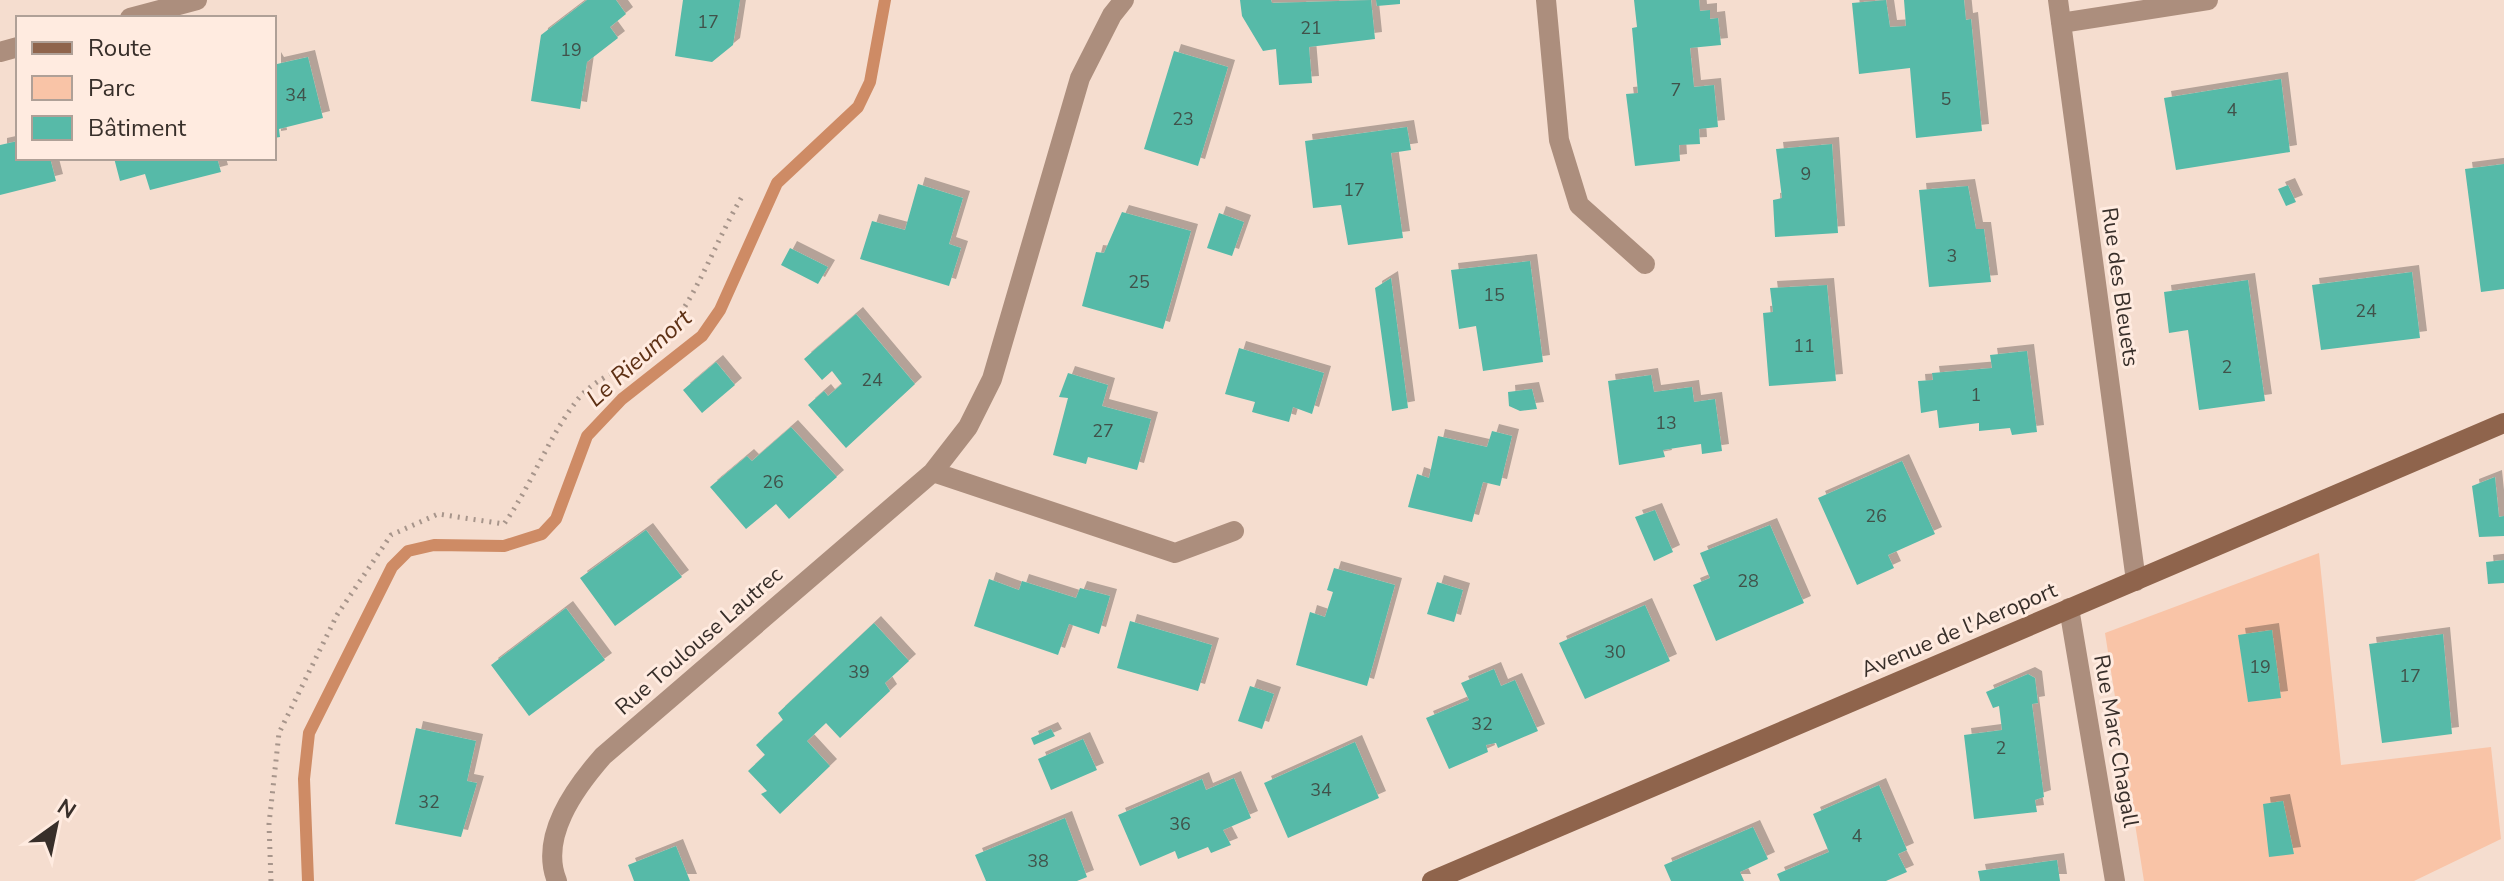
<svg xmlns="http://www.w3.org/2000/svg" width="2504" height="881" font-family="'Nunito Sans',sans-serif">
<defs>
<filter id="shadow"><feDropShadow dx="7" dy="-7" stdDeviation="0" flood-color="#0004"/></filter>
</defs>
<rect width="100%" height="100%" fill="#f5ddcf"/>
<!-- green -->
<path fill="#f9c4a7" d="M 2319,553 L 2341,765 L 2491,747 L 2501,839 L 2414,881 L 2144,881 L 2105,633 Z"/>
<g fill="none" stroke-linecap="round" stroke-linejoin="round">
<!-- stream -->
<path stroke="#ce8b65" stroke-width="12" d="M 308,881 L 304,779 L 309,733 L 392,567 L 408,551 L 434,545 L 504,546 L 542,534 L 556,519 L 587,436 L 622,399 L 702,336 L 720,310 L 777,183 L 858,107 L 870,82 L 885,0"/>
</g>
<!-- building -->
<path fill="#57baa8" filter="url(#shadow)" d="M 587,0 L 616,0 L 626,14 L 610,27 L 618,38 L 587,62 L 580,109 L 531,101 L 541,35 Z
M 683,0 L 740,0 L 733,45 L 712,62 L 675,56 Z
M 1240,0 L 1271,0 L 1272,3 L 1371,0 L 1375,39 L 1309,47 L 1312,83 L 1279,85 L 1276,49 L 1263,51 L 1242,16 Z
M 1376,0 L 1400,0 L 1400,4 L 1377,6 Z
M 1634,0 L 1699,0 L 1700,11 L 1710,10 L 1710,19 L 1718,18 L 1721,45 L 1690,48 L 1694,87 L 1714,85 L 1718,127 L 1699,129 L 1700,144 L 1679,145 L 1680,161 L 1635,166 L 1626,94 L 1638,93 L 1632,28 L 1637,27 Z
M 1886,0 L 1890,27 L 1906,26 L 1904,0 L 1964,0 L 1966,20 L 1971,19 L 1982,131 L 1916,138 L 1910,68 L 1859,74 L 1852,3 Z
M 1174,51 L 1228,67 L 1198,166 L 1144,149 Z
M 308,57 L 323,118 L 279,129 L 280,137 L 274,138 L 274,59 L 277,64 Z
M 2281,79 L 2290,152 L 2176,170 L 2164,98 Z
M 1407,127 L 1411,150 L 1391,153 L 1403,238 L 1348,245 L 1341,205 L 1313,208 L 1305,141 Z
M 18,141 L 18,158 L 50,158 L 56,181 L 0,195 L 0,145 Z
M 1832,144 L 1838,233 L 1775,237 L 1773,200 L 1782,198 L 1776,149 Z
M 114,158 L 217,158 L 221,172 L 150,190 L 145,174 L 120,181 Z
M 2504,164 L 2504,289 L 2481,292 L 2465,169 Z
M 918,184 L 963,198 L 949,244 L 961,248 L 949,286 L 860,259 L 872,221 L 905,230 Z
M 2288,185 L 2296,202 L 2286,206 L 2278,189 Z
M 1968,186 L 1976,229 L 1984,229 L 1991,282 L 1929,287 L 1919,190 Z
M 1122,212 L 1191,231 L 1163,329 L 1082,306 L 1096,252 L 1104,253 Z
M 1219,213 L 1244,222 L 1232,256 L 1207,248 Z
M 790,248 L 828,267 L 818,284 L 781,265 Z
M 1530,261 L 1543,362 L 1483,371 L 1476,326 L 1459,329 L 1451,270 Z
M 2412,272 L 2420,338 L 2321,350 L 2312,285 Z
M 1391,278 L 1408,408 L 1392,411 L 1375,288 Z
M 2248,280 L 2265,401 L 2199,410 L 2188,330 L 2169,333 L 2164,292 Z
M 1827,285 L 1836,381 L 1769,386 L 1763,313 L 1773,312 L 1770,288 Z
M 856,314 L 915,384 L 846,448 L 808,405 L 824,391 L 828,396 L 842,384 L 832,371 L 822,380 L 804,359 Z
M 1239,348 L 1324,373 L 1312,414 L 1293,407 L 1289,422 L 1252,412 L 1255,402 L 1225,394 Z
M 2027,351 L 2037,432 L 2012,435 L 2010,428 L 1979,431 L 1979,423 L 1939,428 L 1937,410 L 1921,413 L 1918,381 L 1933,380 L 1932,373 L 1992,368 L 1990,355 Z
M 716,362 L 735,385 L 702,413 L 683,390 Z
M 1068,373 L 1108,385 L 1102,406 L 1151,419 L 1137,470 L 1088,457 L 1086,464 L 1053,455 L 1068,398 L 1059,397 Z
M 1651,375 L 1654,392 L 1692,387 L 1694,402 L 1715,399 L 1722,451 L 1702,454 L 1701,444 L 1663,450 L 1665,457 L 1619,465 L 1608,381 Z
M 1532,389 L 1537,409 L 1520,411 L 1509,406 L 1508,392 Z
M 791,427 L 837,477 L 789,519 L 776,504 L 746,529 L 710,487 L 747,456 L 752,461 Z
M 1492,431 L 1512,436 L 1500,486 L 1483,482 L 1472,522 L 1408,507 L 1417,474 L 1429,478 L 1438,436 L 1487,447 Z
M 1902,461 L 1935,534 L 1888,555 L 1894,568 L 1857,585 L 1818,498 Z
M 2495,477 L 2499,517 L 2504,516 L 2504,536 L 2479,537 L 2472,486 Z
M 1655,510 L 1673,552 L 1654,561 L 1635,517 Z
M 1770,525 L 1804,603 L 1716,641 L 1693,585 L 1710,578 L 1700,553 Z
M 646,530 L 682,577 L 615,626 L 580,578 Z
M 2504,560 L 2504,583 L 2488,584 L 2486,562 Z
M 1334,568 L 1395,585 L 1367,686 L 1296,665 L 1310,612 L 1325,617 L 1333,592 L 1327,590 Z
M 989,579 L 1019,590 L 1022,581 L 1076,598 L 1080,588 L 1110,596 L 1099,634 L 1069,624 L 1058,655 L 974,626 Z
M 1437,582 L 1463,590 L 1454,622 L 1427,614 Z
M 1645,605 L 1670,661 L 1585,699 L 1559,643 Z
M 566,608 L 605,660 L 529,716 L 491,665 Z
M 1130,621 L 1212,645 L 1198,691 L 1117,668 Z
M 874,623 L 909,661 L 885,683 L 890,691 L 840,738 L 826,723 L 807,741 L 830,766 L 780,814 L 761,794 L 767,791 L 748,771 L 765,755 L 756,745 L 783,720 L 778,713 Z
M 2272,630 L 2281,698 L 2248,702 L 2238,635 Z
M 2443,634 L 2452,734 L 2382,743 L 2369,644 Z
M 1494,669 L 1501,686 L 1515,680 L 1538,731 L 1498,748 L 1496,743 L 1486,745 L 1488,752 L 1449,769 L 1426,718 L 1469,700 L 1461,683 Z
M 2028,674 L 2035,678 L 2038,703 L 2032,704 L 2044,797 L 2035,800 L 2037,812 L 1974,819 L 1964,735 L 2002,730 L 1999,706 L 1993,708 L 1986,692 Z
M 1250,686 L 1274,694 L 1262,729 L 1238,721 Z
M 416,728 L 476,741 L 467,781 L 477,783 L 461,837 L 395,824 Z
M 1051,729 L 1055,736 L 1034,745 L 1031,738 Z
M 1083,739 L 1097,770 L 1051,790 L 1038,759 Z
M 1355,742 L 1379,798 L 1288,838 L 1264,783 Z
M 1234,778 L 1251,818 L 1223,830 L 1231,845 L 1211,853 L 1208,847 L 1178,859 L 1175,851 L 1140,866 L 1118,815 L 1202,779 L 1206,790 Z
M 1879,785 L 1907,850 L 1898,854 L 1907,872 L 1886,881 L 1780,881 L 1777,874 L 1829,852 L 1813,814 Z
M 2283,801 L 2294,854 L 2269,857 L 2263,804 Z
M 1065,818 L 1087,877 L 1077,881 L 986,881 L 975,855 Z
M 1753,827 L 1768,859 L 1740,872 L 1744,881 L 1671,881 L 1664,865 Z
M 676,846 L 690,881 L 634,881 L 628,865 Z
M 2057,860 L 2060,881 L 1980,881 L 1978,871 Z"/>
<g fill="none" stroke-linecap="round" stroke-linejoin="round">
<!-- path -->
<path stroke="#a7958b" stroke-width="5" stroke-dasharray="2 6" stroke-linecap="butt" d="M 271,881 L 269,824 L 279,733 L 337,615 L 391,535 L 438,514 L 504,524 C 531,486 547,440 575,403 C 595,374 636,367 658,343 C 697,300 714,243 743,195"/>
<!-- street -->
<path stroke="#ac8e7d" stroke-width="20" d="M 1546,0 L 1559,140 L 1579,205 L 1645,264
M 2058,0 L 2136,581
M 130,18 L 197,0
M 2061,23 L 2208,0
M 0,52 L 18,47
M 933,472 L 1175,553 L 1234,531
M 2069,608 L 2115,881
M 557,881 C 539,837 575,788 603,756 L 933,472 L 968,427 L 992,379 L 1080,78 L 1112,15 L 1124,0"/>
<!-- secondary -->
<path stroke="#8f644c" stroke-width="20" d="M 1432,881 L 2504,423"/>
</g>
<g text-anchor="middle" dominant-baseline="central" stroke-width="6" stroke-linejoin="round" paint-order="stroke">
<!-- number labels -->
<g font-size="18" fill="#40524a">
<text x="708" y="22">17</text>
<text x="1311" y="28">21</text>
<text x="571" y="50">19</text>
<text x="1676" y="90">7</text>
<text x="296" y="95">34</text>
<text x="1946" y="99">5</text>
<text x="2232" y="110">4</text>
<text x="1183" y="119">23</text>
<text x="1806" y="174">9</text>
<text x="1354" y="190">17</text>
<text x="1952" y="256">3</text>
<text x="1139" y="282">25</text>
<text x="1494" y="295">15</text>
<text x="2366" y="311">24</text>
<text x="1804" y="346">11</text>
<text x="2227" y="367">2</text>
<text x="872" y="380">24</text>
<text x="1976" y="395">1</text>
<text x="1666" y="423">13</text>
<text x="1103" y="431">27</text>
<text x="773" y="482">26</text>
<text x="1876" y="516">26</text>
<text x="1748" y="581">28</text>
<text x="1615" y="652">30</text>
<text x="2260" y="667">19</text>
<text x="859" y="672">39</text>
<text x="2410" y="676">17</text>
<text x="1482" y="724">32</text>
<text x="2001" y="748">2</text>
<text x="1321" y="790">34</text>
<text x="429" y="802">32</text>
<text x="1180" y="824">36</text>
<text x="1857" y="836">4</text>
<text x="1038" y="861">38</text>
</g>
<!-- street labels -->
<g font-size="22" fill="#382f2a" stroke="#ffebe0">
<text transform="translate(2120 287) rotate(82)">Rue des Bleuets</text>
<text transform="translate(1959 630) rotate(-23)">Avenue de l'Aeroport</text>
<text transform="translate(699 641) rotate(-41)">Rue Toulouse Lautrec</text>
<text transform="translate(2116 741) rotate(80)">Rue Marc Chagall</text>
</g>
<!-- water labels -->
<g font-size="24" font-style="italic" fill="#5e3115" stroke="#ffebe0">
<text transform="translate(639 358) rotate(-42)">Le Rieumort</text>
</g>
</g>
<!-- legend -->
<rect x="16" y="16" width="260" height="144" fill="#ffebe0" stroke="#afa097" stroke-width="2"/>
<rect x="32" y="42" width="40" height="12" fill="#8f644c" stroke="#afa097" stroke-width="2"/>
<text x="88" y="56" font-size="24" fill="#382f2a">Route</text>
<rect x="32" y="76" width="40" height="24" fill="#f9c4a7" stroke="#afa097" stroke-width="2"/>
<text x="88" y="96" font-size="24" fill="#382f2a">Parc</text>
<rect x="32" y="116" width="40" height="24" fill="#57baa8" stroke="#afa097" stroke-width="2"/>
<text x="88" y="136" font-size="24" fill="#382f2a">Bâtiment</text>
<!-- north arrow -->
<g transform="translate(56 825) rotate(33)" stroke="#ffebe0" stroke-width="6" paint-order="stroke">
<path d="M0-6L14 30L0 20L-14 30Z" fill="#382f2a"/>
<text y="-12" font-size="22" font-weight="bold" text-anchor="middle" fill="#382f2a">N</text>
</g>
</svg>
